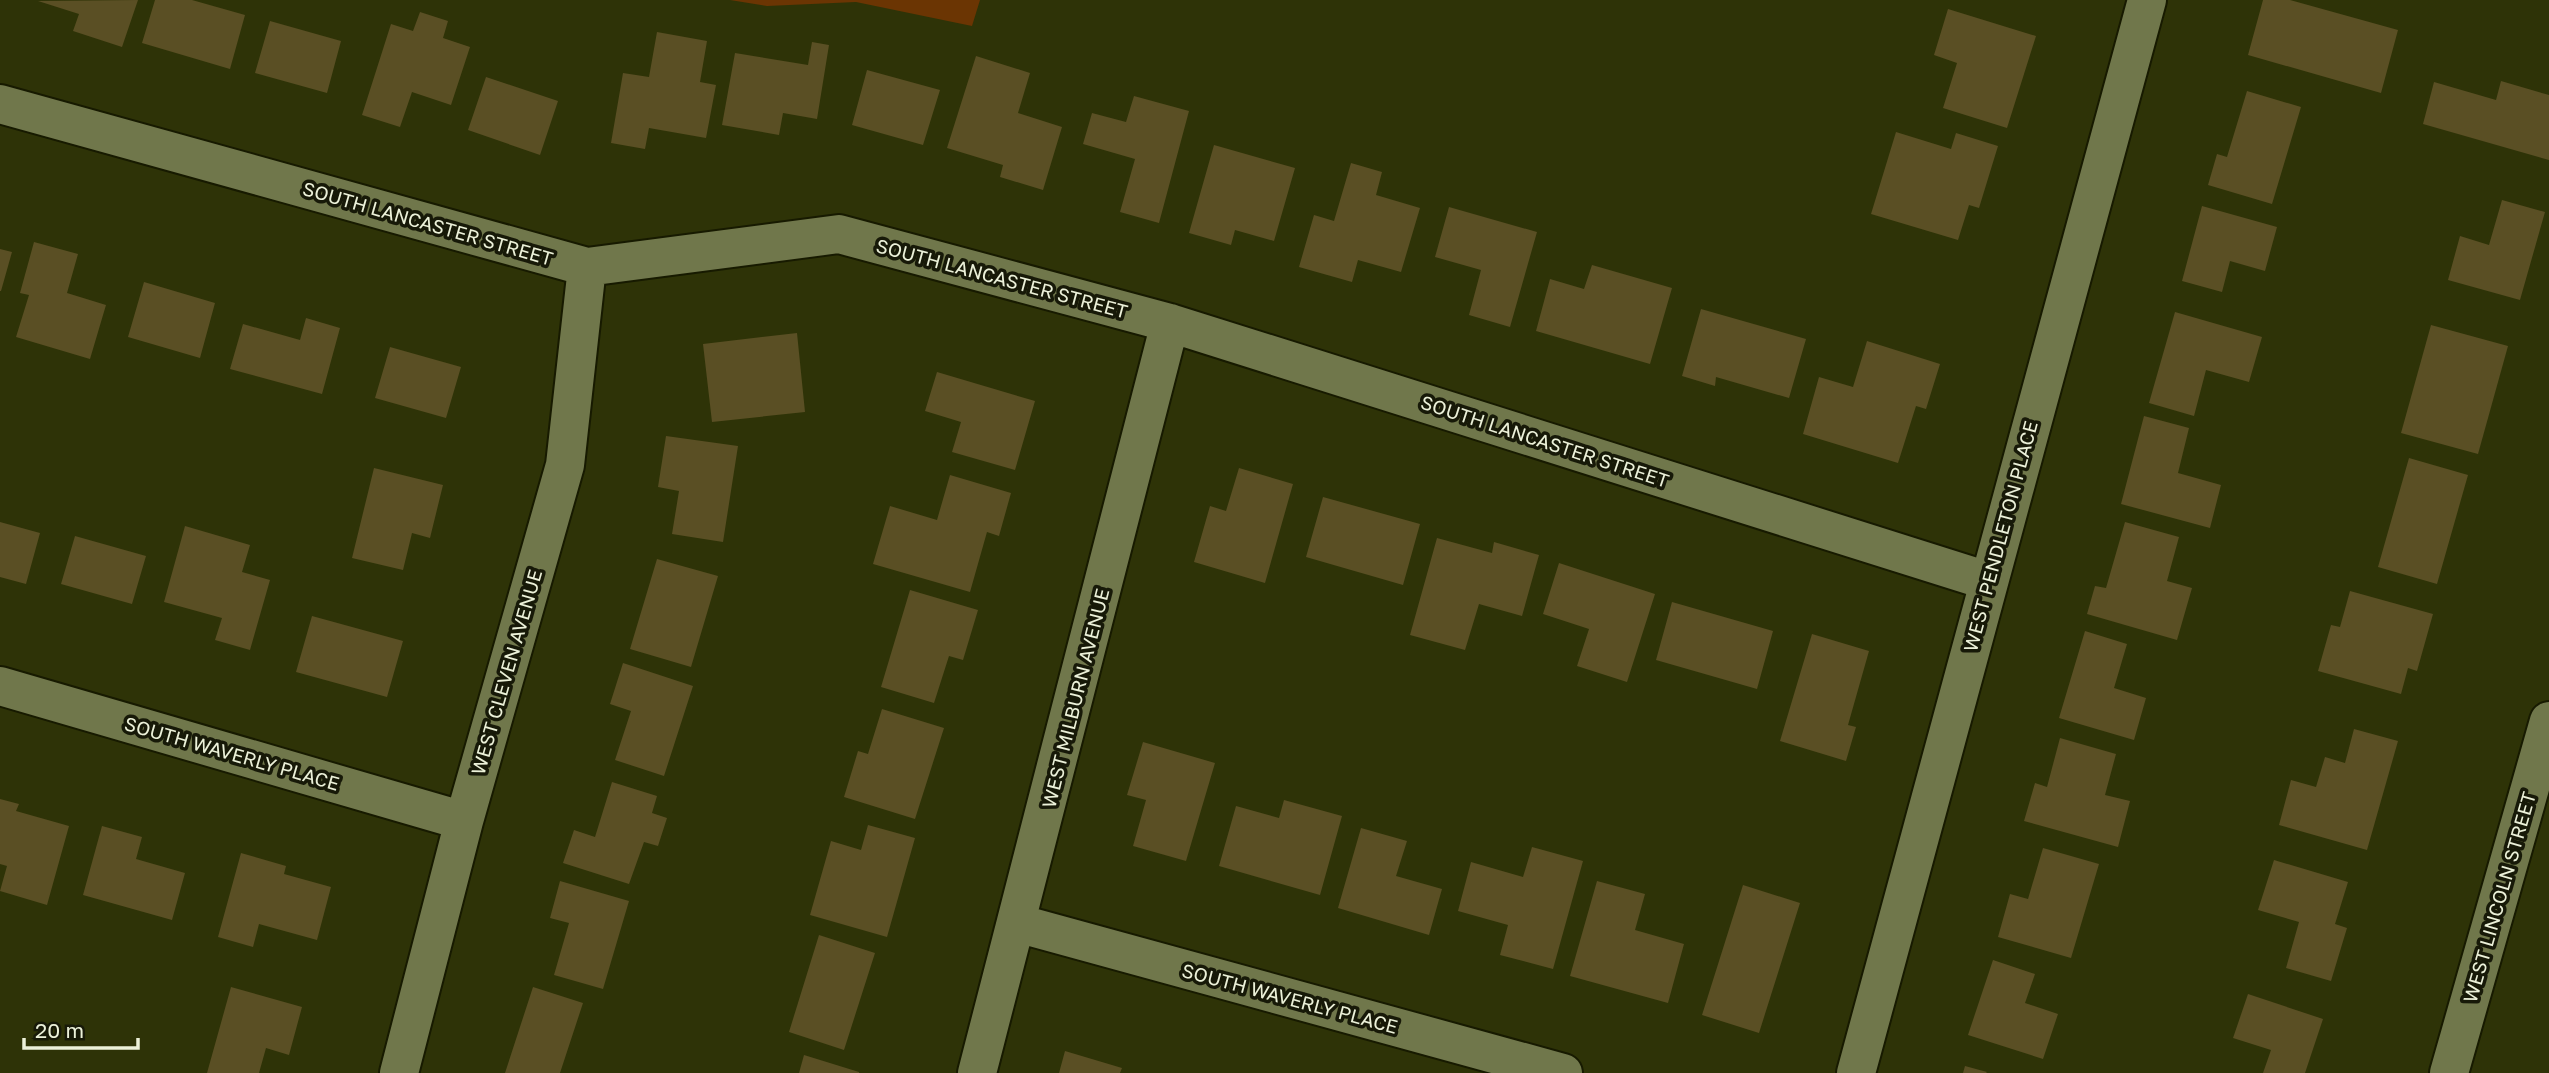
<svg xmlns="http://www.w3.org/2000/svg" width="2549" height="1073" font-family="'Golos Text',sans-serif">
<rect width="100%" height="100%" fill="#2e3307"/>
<!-- green -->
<path fill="#6b3503" d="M 730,0 L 980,0 L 972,26 L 856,2 L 767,6 Z"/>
<!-- building -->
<path fill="#5a4f24" d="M 138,0 L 122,47 L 73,31 L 79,14 L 38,1 Z
M 155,0 L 192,0 L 245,15 L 230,69 L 142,43 Z
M 2263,0 L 2290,0 L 2398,30 L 2381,93 L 2248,55 Z
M 1948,9 L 2036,36 L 2007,128 L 1943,108 L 1957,63 L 1934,55 Z
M 420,12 L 448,21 L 443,38 L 470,47 L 451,105 L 412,92 L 400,127 L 362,115 L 391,24 L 413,31 Z
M 270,21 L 341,41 L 327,93 L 255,73 Z
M 657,32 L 707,41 L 700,82 L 716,85 L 706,138 L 649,128 L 645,149 L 611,143 L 623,73 L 649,77 Z
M 812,42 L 829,45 L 817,119 L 783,113 L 779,135 L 722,125 L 735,53 L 808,65 Z
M 976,56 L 1030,73 L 1018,113 L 1062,127 L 1043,190 L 1000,177 L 1003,165 L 947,148 Z
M 867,70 L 940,90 L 923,145 L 852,125 Z
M 486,77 L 558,101 L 540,155 L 468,130 Z
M 2501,81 L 2549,95 L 2549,160 L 2423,124 L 2434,82 L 2496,100 Z
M 2247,91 L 2301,107 L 2272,204 L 2208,185 L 2217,154 L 2227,157 Z
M 1134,96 L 1189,111 L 1159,223 L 1120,212 L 1135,159 L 1083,144 L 1092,113 L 1126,122 Z
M 1896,132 L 1951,149 L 1956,133 L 1998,146 L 1979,208 L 1969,205 L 1958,240 L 1871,214 Z
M 1214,145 L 1295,168 L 1274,241 L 1235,230 L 1231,245 L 1189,233 Z
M 1351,163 L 1382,172 L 1376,195 L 1420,208 L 1401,272 L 1358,260 L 1352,282 L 1299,267 L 1314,215 L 1334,221 Z
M 2502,200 L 2545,212 L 2520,300 L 2448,280 L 2460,236 L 2489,245 Z
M 2202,206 L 2277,227 L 2265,271 L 2230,261 L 2222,292 L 2182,281 Z
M 1449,207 L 1537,232 L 1510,327 L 1469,315 L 1481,270 L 1435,257 Z
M 34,242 L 78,254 L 67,293 L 106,305 L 90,359 L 16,337 L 29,295 L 20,293 Z
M 0,249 L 12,252 L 1,291 L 0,291 Z
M 1592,265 L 1672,288 L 1650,364 L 1536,331 L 1550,279 L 1584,289 Z
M 144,282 L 215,303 L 200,358 L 128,337 Z
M 1701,309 L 1806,339 L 1789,398 L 1716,377 L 1715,386 L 1682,376 Z
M 2175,312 L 2262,337 L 2249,382 L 2206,370 L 2194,416 L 2149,403 Z
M 306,318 L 340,328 L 322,394 L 230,369 L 243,324 L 300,340 Z
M 2431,325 L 2508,346 L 2478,454 L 2401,433 Z
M 797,333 L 805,412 L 712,422 L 703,344 Z
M 1867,341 L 1940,364 L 1926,409 L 1916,406 L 1898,463 L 1803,434 L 1819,377 L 1853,387 Z
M 390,347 L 461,367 L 446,418 L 375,398 Z
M 937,372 L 1035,401 L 1015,470 L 952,452 L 961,422 L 925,411 Z
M 2144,416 L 2189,428 L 2178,473 L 2221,485 L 2210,528 L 2121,504 Z
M 666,436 L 738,446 L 723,542 L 672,534 L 679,491 L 658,487 Z
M 2409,458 L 2468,475 L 2437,584 L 2378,567 Z
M 374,468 L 443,485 L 430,538 L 412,533 L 403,570 L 352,558 Z
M 1239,468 L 1293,484 L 1265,583 L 1194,562 L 1210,506 L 1226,511 Z
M 950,475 L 1011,493 L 999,536 L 987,532 L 970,592 L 873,564 L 890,506 L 937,520 Z
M 1323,497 L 1420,524 L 1403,585 L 1306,557 Z
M 0,522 L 40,533 L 26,584 L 0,577 Z
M 2125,522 L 2179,537 L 2167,581 L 2192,588 L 2177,640 L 2087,614 L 2095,586 L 2106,588 Z
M 185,526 L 250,545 L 242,572 L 270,580 L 250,650 L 215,640 L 222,618 L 164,602 Z
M 75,536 L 146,556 L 132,604 L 61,584 Z
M 1437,538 L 1492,553 L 1494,542 L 1539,555 L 1522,616 L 1479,604 L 1465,650 L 1410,635 Z
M 657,559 L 718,576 L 691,667 L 630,649 Z
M 1559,563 L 1655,594 L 1627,682 L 1577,666 L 1589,629 L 1543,614 Z
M 910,590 L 978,610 L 963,660 L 949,656 L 934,703 L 881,687 Z
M 2350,591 L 2433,614 L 2417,671 L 2408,668 L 2401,694 L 2318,671 L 2331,625 L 2340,627 Z
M 1672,602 L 1773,631 L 1757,689 L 1656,660 Z
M 312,616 L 403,641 L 387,697 L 296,672 Z
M 2085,631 L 2127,644 L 2114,688 L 2146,698 L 2134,740 L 2059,718 Z
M 1812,634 L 1869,651 L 1848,725 L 1856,727 L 1846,761 L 1780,741 Z
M 623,663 L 693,686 L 664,776 L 615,760 L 631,711 L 610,704 Z
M 882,709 L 944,728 L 915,819 L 844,797 L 858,751 L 868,754 Z
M 2354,729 L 2398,741 L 2367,850 L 2279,825 L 2291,780 L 2316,787 L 2325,757 L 2345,763 Z
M 2060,738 L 2116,754 L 2105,795 L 2130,801 L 2118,847 L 2024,821 L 2035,783 L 2047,787 Z
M 1143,742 L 1215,763 L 1186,861 L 1133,846 L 1146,800 L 1127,795 Z
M 612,782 L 657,796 L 652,813 L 667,818 L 658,846 L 644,842 L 629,884 L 563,863 L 574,830 L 595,837 Z
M 0,799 L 19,804 L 16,811 L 69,826 L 47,905 L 0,891 L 7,866 L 0,864 Z
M 1284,800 L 1342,816 L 1320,895 L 1219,866 L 1236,806 L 1279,818 Z
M 868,825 L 915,838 L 887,937 L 810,915 L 831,841 L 861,850 Z
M 102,826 L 142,837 L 136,859 L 185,873 L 172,920 L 83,895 Z
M 1361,828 L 1407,841 L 1396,876 L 1442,889 L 1429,935 L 1338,908 Z
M 1532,847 L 1583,861 L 1553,969 L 1500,955 L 1508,925 L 1458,911 L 1471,862 L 1523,877 Z
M 2043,848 L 2099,864 L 2071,958 L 1998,937 L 2010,894 L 2028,899 Z
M 241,853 L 286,866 L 284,874 L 331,887 L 317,940 L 259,924 L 253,947 L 218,937 Z
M 2274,860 L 2348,882 L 2335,924 L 2347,928 L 2331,981 L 2286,968 L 2299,922 L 2258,910 Z
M 560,881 L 629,901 L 603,989 L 554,975 L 569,923 L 550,918 Z
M 1597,881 L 1645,894 L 1635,930 L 1684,944 L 1668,1003 L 1570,976 Z
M 1743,885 L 1800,903 L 1759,1033 L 1702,1015 Z
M 819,935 L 875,953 L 844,1050 L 789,1032 Z
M 1993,960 L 2035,974 L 2025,1003 L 2058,1014 L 2043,1059 L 1968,1035 Z
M 231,987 L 302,1007 L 289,1055 L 266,1048 L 259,1073 L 207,1073 Z
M 533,987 L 583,1003 L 560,1073 L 505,1073 Z
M 2248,994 L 2323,1019 L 2305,1073 L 2263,1073 L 2271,1050 L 2233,1038 Z
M 1065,1051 L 1122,1068 L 1120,1073 L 1059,1073 Z
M 804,1055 L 859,1072 L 859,1073 L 799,1073 Z
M 1965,1066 L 1987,1072 L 1986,1073 L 1963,1073 Z"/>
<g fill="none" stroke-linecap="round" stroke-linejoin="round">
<!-- street casing -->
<g stroke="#171a00" stroke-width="42">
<path id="street" d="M 0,104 L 587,267 L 839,234 L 1170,323 L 1988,581
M 0,686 L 464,821
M 1017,923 L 1563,1073
M 399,1073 L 464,821 L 565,465 L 587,267
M 977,1073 L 1170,323
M 1856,1073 L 2147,0
M 2449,1073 L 2549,721"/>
</g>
<!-- street -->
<use href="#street" stroke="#70774b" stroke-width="38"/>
</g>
<g text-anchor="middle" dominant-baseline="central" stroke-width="7" stroke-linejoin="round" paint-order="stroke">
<!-- street labels -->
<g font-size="19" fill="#ecf1d9" stroke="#171908">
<text transform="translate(428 223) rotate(16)">SOUTH LANCASTER STREET</text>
<text transform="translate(1002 278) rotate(15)">SOUTH LANCASTER STREET</text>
<text transform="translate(1545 441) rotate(18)">SOUTH LANCASTER STREET</text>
<text transform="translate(2000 536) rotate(-75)">WEST PENDLETON PLACE</text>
<text transform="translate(506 672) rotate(-74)">WEST CLEVEN AVENUE</text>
<text transform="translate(1075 698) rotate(-76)">WEST MILBURN AVENUE</text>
<text transform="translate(232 753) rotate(16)">SOUTH WAVERLY PLACE</text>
<text transform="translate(2499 897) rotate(-74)">WEST LINCOLN STREET</text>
<text transform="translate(1290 998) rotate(15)">SOUTH WAVERLY PLACE</text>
</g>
</g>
<!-- scale -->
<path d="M24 1038v10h114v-10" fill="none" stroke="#ecf1d9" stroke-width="3.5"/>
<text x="35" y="1038" font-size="21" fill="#ecf1d9" stroke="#171908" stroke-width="5" paint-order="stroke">20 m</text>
</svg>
